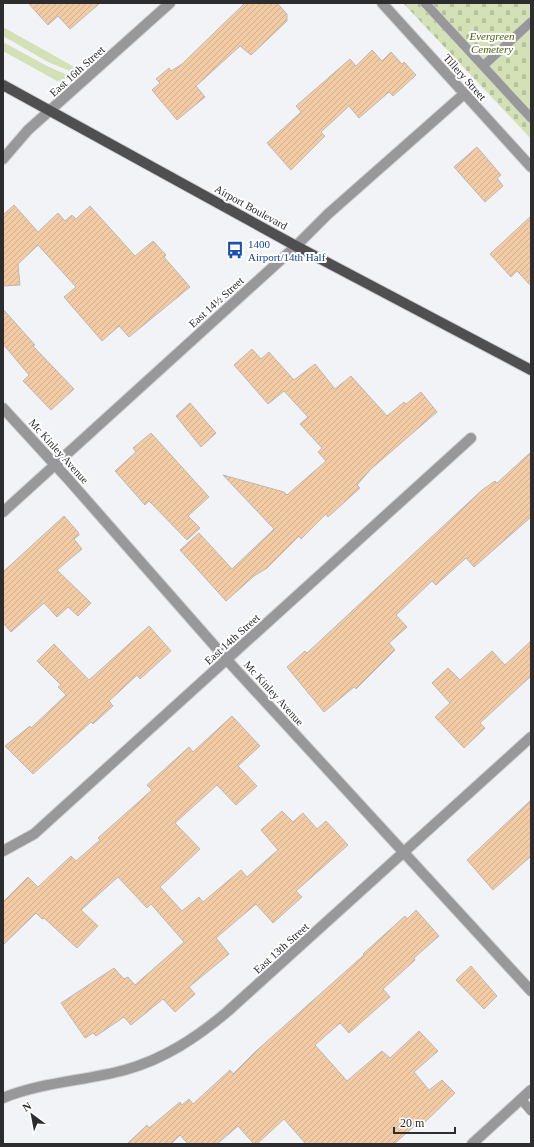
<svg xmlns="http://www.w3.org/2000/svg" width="534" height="1147" font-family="'Times New Roman',serif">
<defs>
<pattern id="cemetery-stones" width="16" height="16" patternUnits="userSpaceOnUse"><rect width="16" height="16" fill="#d4e1b7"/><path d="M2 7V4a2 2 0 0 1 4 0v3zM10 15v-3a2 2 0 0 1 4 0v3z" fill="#b6c19e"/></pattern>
<pattern id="building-hatch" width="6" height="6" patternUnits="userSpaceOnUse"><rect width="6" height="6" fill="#f2cba4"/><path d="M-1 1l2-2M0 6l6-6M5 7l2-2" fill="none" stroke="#d0af8e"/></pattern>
</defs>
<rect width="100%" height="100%" fill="#f2f3f7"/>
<!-- grass -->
<path fill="#d4e1b7" d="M 3,27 L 78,69 L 75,73 L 48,62 L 3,36 Z
M 3,42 L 47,66 L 72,77 L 65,81 L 57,81 L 3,51 Z"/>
<!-- cemetery -->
<path fill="url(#cemetery-stones)" d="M 403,3 L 531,3 L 531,139 Z"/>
<!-- building -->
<path fill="url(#building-hatch)" stroke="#bcb9b6" d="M 28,3 L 100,3 L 70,29 L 58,16 L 48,25 Z
M 245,3 L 277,3 L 287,14 L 287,21 L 251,55 L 240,46 L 196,86 L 205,97 L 177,120 L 152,90 L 160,83 L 156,79 L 169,68 L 171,71 L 182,64 Z
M 372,50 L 382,61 L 391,52 L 402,64 L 404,62 L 416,75 L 393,96 L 389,92 L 359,118 L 349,106 L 321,132 L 325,136 L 291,170 L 267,143 L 301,112 L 296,106 L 350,59 L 356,66 Z
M 477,147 L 501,175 L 497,178 L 503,186 L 485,202 L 454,167 Z
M 14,205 L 38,232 L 58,213 L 65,221 L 72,215 L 76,219 L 90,206 L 135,256 L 153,241 L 166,255 L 164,257 L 190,287 L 129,337 L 119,326 L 102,341 L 64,297 L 76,287 L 38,245 L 18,264 L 20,285 L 3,286 L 3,215 Z
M 531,216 L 531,286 L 517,271 L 511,277 L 490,254 Z
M 3,309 L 35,345 L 33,346 L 74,389 L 51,410 L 23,381 L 29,375 L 3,344 Z
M 252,349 L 261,359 L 269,352 L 294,380 L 315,364 L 335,389 L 351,376 L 387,416 L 404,402 L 406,404 L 421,392 L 437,412 L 371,469 L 357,485 L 360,488 L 328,517 L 326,514 L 301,539 L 299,536 L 267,568 L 254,576 L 226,601 L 180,550 L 199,533 L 232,569 L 274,529 L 223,475 L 284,492 L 287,495 L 326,461 L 318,452 L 322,448 L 300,424 L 308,417 L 284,391 L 268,404 L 234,365 Z
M 190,403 L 216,433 L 201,447 L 176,416 Z
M 151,433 L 209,497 L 188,516 L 200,528 L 187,540 L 149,501 L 145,505 L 115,471 L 136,452 L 133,448 Z
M 531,452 L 531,517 L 474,567 L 466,558 L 436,585 L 432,581 L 396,615 L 407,627 L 389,643 L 395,650 L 356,689 L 354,687 L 324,712 L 287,667 L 305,651 L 307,653 L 482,490 L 495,481 L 497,483 Z
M 64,516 L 78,532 L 79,535 L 74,539 L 82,549 L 57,570 L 91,603 L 78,616 L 68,607 L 57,617 L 44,603 L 11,632 L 3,623 L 3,572 Z
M 149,626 L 171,651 L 140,679 L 137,675 L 109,701 L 113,706 L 93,724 L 91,722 L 33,774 L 5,746 L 30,726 L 31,728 L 66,695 L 58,687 L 61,685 L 37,661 L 54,644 L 89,680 Z
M 531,641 L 531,676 L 480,723 L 485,728 L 464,748 L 435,717 L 450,703 L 432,683 L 448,668 L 460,680 L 492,651 L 505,665 Z
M 232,716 L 260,746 L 238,766 L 257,786 L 236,805 L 217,785 L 175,823 L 200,849 L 160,887 L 182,911 L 199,897 L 203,902 L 241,870 L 247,877 L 278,850 L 261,830 L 282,811 L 293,822 L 303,813 L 317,829 L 326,821 L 348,845 L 296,891 L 302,897 L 273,923 L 256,904 L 216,938 L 229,954 L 189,987 L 195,994 L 175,1012 L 163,999 L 131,1025 L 124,1017 L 96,1036 L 93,1033 L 85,1038 L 61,1003 L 114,968 L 124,979 L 128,977 L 135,985 L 184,942 L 151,904 L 147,908 L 118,877 L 81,910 L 98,926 L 77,948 L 44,918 L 42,919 L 36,913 L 3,945 L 3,902 L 28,877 L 38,887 L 71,856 L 76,861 L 100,840 L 98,838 L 152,790 L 147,785 L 189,747 L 193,752 Z
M 531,800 L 531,856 L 493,890 L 467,860 Z
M 416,910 L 439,936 L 414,958 L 415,960 L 383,989 L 390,997 L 349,1033 L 340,1023 L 315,1045 L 347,1081 L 382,1051 L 390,1058 L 419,1031 L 438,1051 L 414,1072 L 429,1090 L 442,1080 L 455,1093 L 422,1125 L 419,1122 L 394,1144 L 306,1144 L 284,1119 L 257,1144 L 254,1144 L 238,1126 L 217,1144 L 188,1144 L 180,1135 L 171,1144 L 127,1144 L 147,1125 L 149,1128 L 180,1102 L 182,1105 L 189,1099 L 193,1104 L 230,1070 L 233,1074 L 255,1052 L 364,955 L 363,954 L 405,916 L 407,919 Z
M 471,966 L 497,996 L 484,1009 L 456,980 Z"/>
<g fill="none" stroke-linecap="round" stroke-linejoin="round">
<!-- service casing -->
<g stroke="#cfcfd3" stroke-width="10">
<path id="service" d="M 425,3 L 531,118
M 483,66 L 531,22
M 521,1099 L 531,1111"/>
</g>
<!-- minor casing -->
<g stroke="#cfcfd3" stroke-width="12">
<path id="minor" d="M 382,3 L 531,167
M 3,159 L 28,130 L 170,3
M 3,408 L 68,479 L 227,660 L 531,991
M 3,512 L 296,246 L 328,214 L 464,94
M 3,851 L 34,834 L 471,438
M 3,1098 C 42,1082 84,1081 125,1070 C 164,1059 196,1038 227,1012 L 531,737"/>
</g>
<!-- tertiary casing -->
<g stroke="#cfcfd3" stroke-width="12">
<path id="tertiary" d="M 472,1144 L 531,1090"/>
</g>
<!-- primary casing -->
<g stroke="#cfcfd3" stroke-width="12">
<path id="primary" d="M 3,85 L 296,246 L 531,370"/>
</g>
<!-- service -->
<use href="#service" stroke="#98989a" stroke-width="9"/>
<!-- minor -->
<use href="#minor" stroke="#98989a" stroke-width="10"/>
<!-- tertiary -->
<use href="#tertiary" stroke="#98989a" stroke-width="10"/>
<!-- primary -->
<use href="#primary" stroke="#4f4e51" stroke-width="10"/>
</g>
<!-- icons -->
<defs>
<g id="bus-bare" transform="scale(1.38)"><path d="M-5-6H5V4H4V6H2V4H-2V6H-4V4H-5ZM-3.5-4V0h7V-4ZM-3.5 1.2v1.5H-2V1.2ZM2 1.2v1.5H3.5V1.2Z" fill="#1a4fb4" stroke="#fff" stroke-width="2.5" paint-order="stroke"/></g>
</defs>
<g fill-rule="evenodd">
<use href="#bus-bare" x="235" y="250"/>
</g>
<g text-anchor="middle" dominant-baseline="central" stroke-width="4" stroke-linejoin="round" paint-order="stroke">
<!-- park labels -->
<g font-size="11" font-style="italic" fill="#4d5d14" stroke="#fff">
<text x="492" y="36">Evergreen<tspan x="492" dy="13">Cemetery</tspan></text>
</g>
<!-- street labels -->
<g font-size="11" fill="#2d2d2f" stroke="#fff">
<text transform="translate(77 71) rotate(-42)">East 16th Street</text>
<text transform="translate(465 77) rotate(48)">Tillery Street</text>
<text transform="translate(251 207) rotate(29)">Airport Boulevard</text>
<text transform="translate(216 302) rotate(-42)">East 14½ Street</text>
<text transform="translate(59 451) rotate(48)">Mc Kinley Avenue</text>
<text transform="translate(232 639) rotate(-42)">East 14th Street</text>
<text transform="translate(274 693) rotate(48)">Mc Kinley Avenue</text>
<text transform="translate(281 948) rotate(-42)">East 13th Street</text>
</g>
<!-- transit labels -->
<g font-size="11" fill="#164399" stroke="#fff" text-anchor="start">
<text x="248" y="244">1400<tspan x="248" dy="13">Airport/14th Half</tspan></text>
</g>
</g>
<!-- border -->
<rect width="534" height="1147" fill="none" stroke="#2d2d2f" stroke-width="8"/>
<!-- north arrow -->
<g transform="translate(32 1115) rotate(328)" stroke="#ffffff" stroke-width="3" paint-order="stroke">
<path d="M0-3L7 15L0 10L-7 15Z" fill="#2d2d2f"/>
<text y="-6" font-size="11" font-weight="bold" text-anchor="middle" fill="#2d2d2f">N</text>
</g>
<!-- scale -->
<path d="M394 1127v6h61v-6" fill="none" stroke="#2d2d2f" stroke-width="2"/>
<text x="400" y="1127" font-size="12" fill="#2d2d2f" stroke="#ffffff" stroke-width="3" paint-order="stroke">20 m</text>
</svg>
